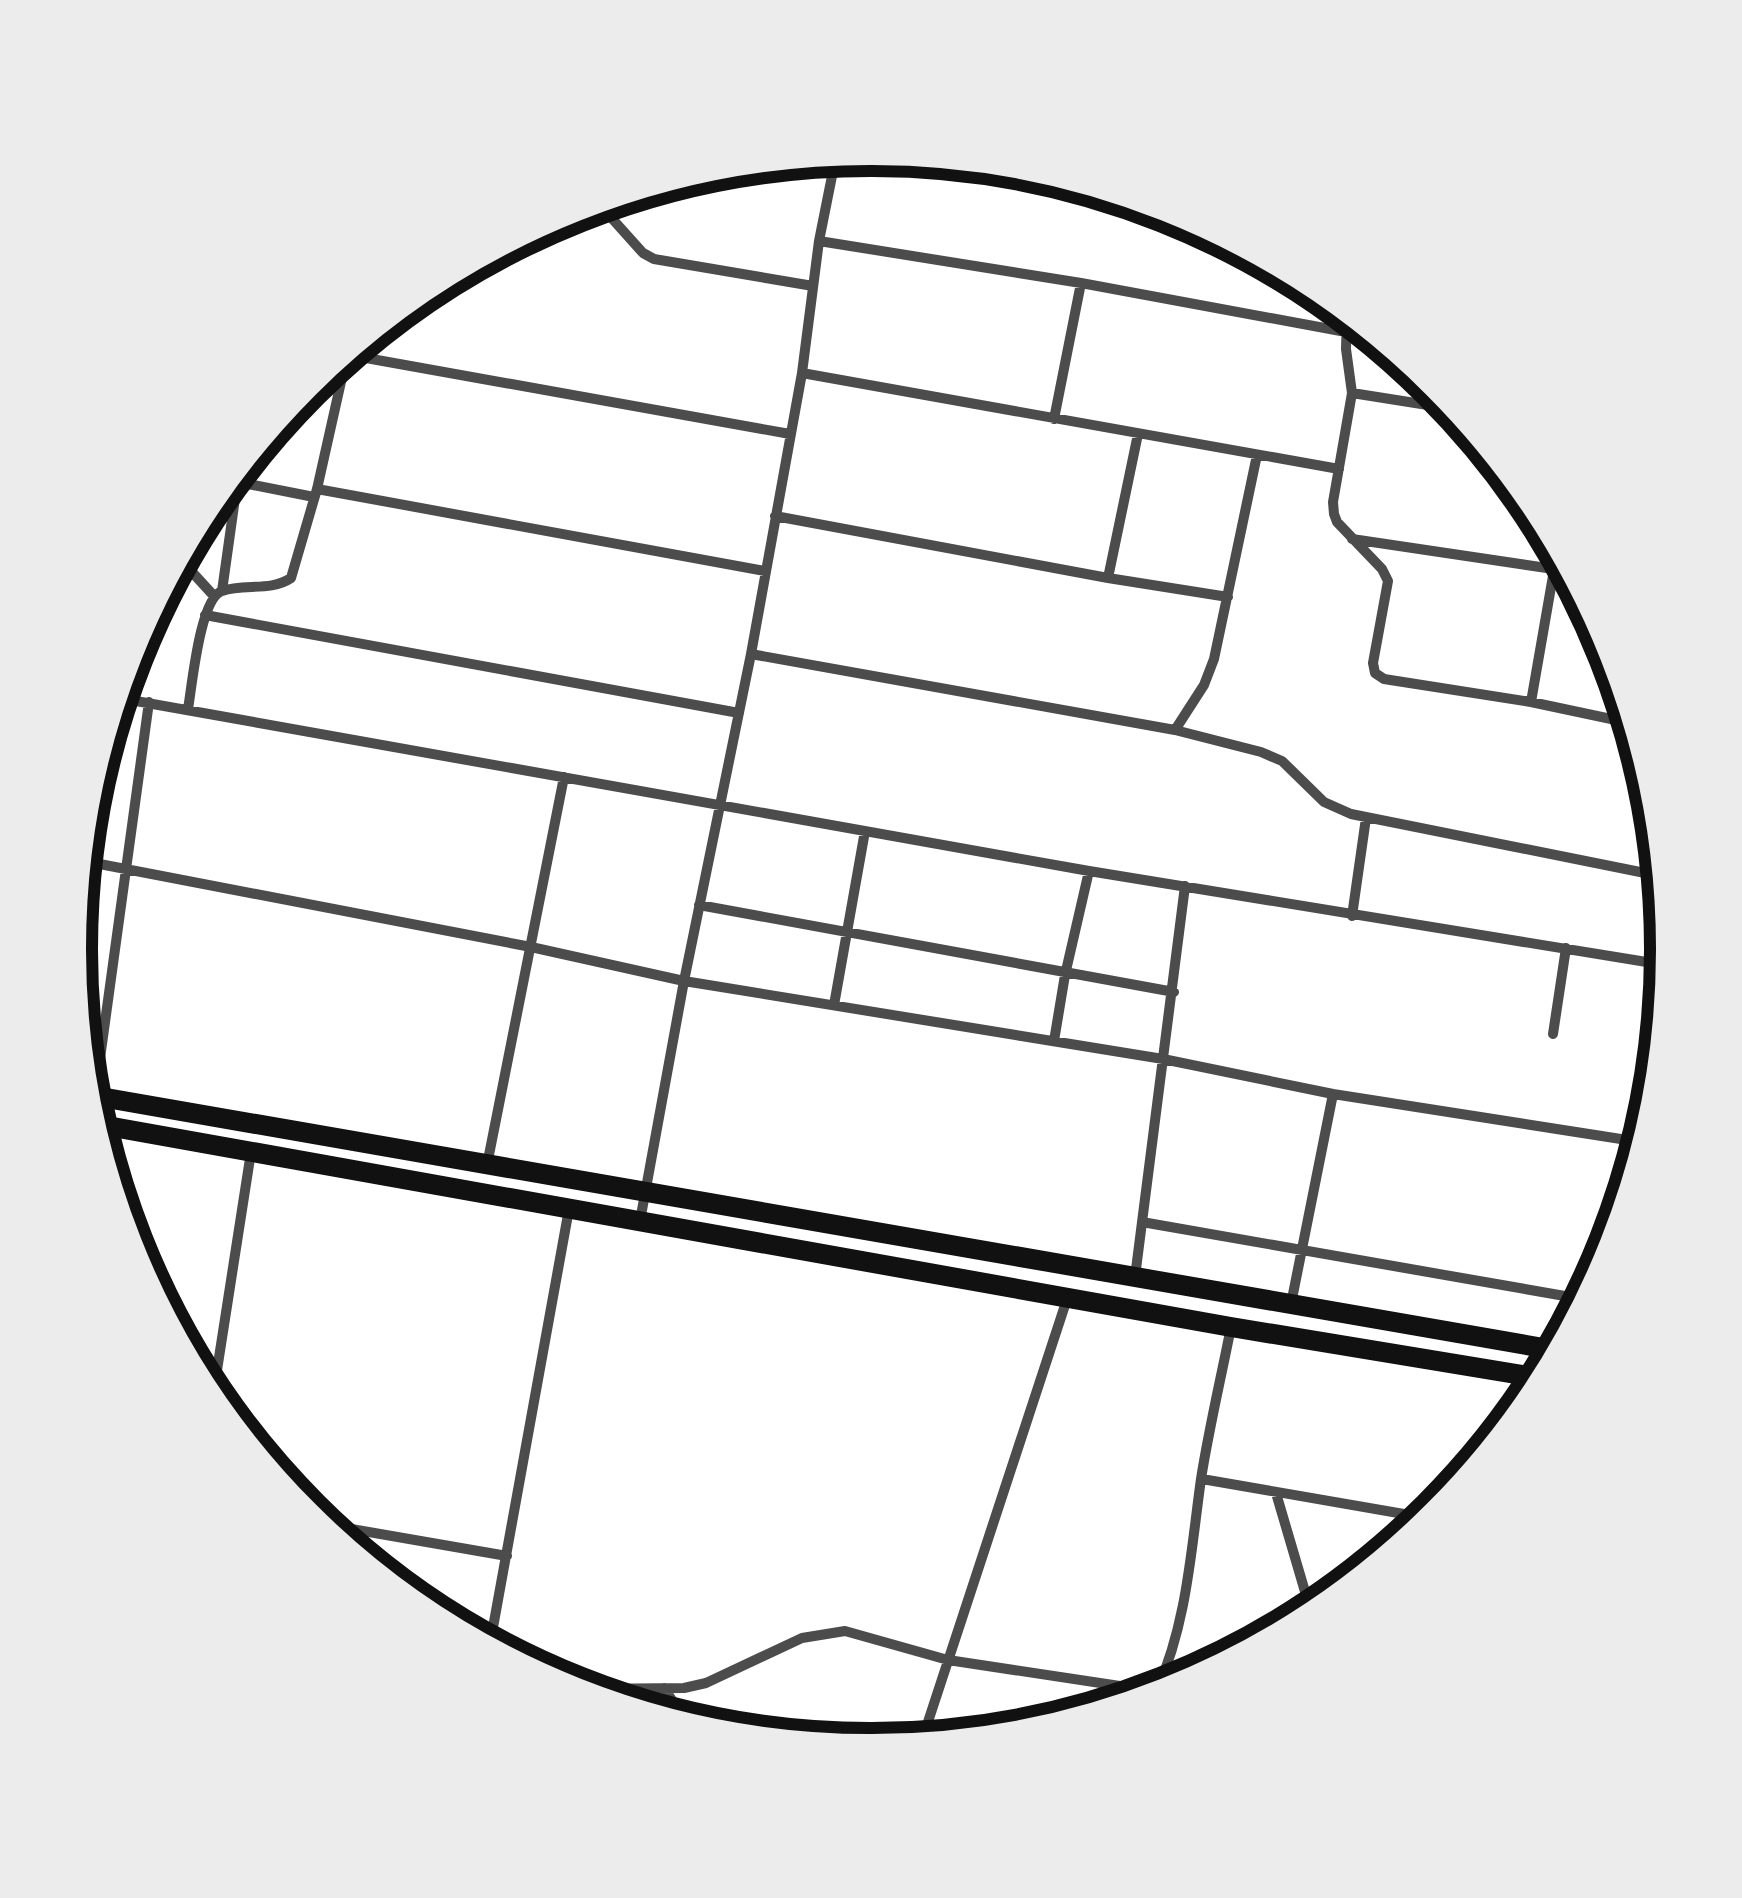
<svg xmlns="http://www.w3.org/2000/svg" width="1742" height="1898" font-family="'Exo 2',sans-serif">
<rect width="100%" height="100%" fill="#fff"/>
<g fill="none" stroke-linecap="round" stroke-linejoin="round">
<!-- minor -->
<path stroke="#4c4c4c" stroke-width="10" d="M 599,204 L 643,253 L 654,259 L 813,286
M 819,241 L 1081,283 L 1346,332
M 1347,315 L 1346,349 L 1352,393 L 1333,502 L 1334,514 L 1337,522 L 1382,569 L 1388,581 L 1373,663 L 1375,673 L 1384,679 L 1531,702 L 1630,723
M 366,358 L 790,434
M 802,373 L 1339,469
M 1352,393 L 1453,409
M 1054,419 L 1081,283
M 238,482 L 314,497
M 317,489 L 765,571
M 775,516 L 1108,578 L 1228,597
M 1352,539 L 1567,571
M 181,560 L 214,596
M 1108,578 L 1138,434
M 222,591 L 239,470
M 205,615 L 739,713
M 751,654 L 1175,730 L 1261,752 L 1282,761 L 1324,802 L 1351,814 L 1660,876
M 119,698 L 1089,871 L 1665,965
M 1531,702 L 1554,570
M 188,709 C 192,686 200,598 222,591 C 244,583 270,592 291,578 L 317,489 L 343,373 L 351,362 L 366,358 L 372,333
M 1175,730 L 1204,685 L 1214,659 L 1257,455
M 84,861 L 531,947 L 684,981 L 1163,1059 L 1333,1094 L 1640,1142
M 699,905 L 1174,992
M 1352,916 L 1366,818
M 834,1005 L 865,831
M 1553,1034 L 1566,948
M 1054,1041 L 1065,975 L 1089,871
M 95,1095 L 149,702
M 104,1149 L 107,1125
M 487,1165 L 564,777
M 640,1221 L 684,981 L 751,654 L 802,373 L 819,241 L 836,156
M 1142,1222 L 1582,1299
M 1135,1277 L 1185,886
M 1291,1304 L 1333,1094
M 213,1396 L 251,1152
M 1202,1479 L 1427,1518
M 1276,1493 L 1311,1612
M 323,1524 L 507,1556
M 490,1644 L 569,1209
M 664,1688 L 685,1720
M 581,1689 L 684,1688 L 706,1683 L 802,1638 L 845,1631 L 948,1660 L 1153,1691
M 1157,1690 C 1187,1623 1191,1550 1201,1479 C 1209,1428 1221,1378 1231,1327
M 922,1740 L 1068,1296"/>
<!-- trunk -->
<path stroke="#111" stroke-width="20" d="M 89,1095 L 1555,1350
M 96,1124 L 1231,1327 L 1540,1378"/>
</g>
<!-- crop -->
<path d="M0 0H1742V1898H0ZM870 171H872A778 778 0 0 1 1650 949V950A778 778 0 0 1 872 1728H870A778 778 0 0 1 92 950V949A778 778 0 0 1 870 171Z" fill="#ececec" fill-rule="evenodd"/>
<path fill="none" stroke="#111" stroke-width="12" d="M870 171H872A778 778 0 0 1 1650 949V950A778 778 0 0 1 872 1728H870A778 778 0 0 1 92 950V949A778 778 0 0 1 870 171Z"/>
</svg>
